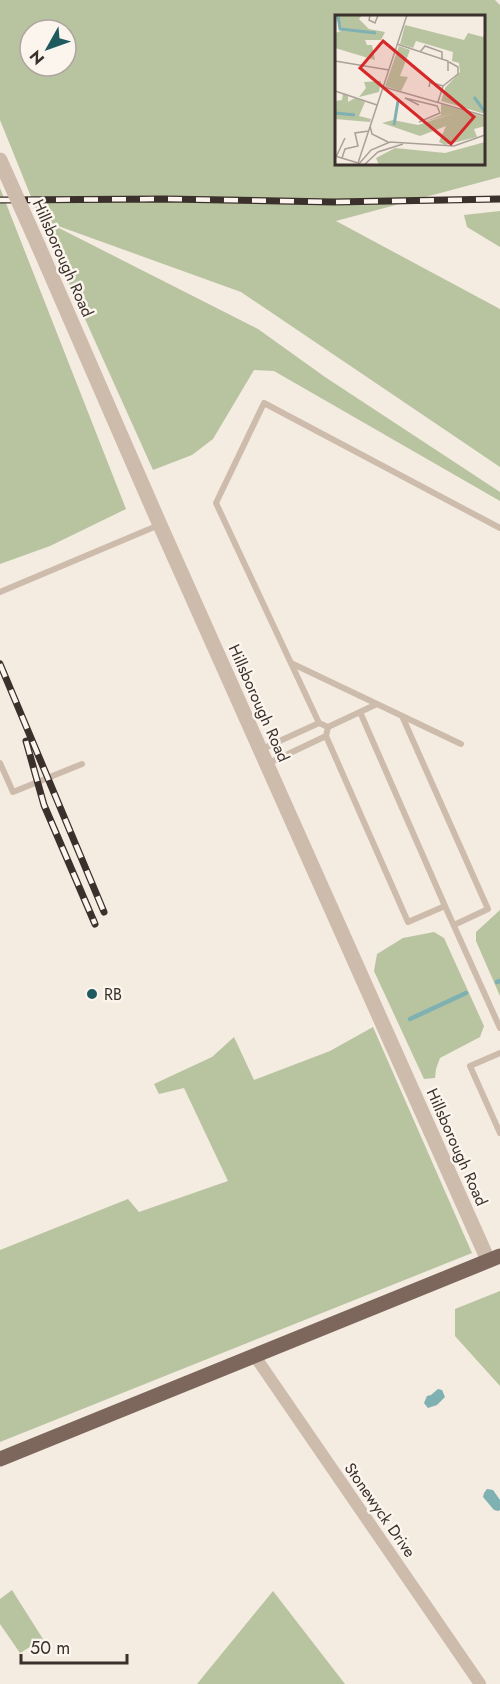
<svg xmlns="http://www.w3.org/2000/svg" width="500" height="1684" font-family="Jost,sans-serif">
<rect width="100%" height="100%" fill="#f4ebe1"/>
<!-- green -->
<path fill="#b8c4a0" fill-rule="evenodd" d="M 0,0 L 495,0 L 500,5 L 500,177 L 336,221 L 500,309 L 500,467 L 241,292 L 47,222 L 258,329 L 325,377 L 500,492 L 500,501 L 274,371 L 254,370 L 213,439 L 192,455 L 153,470 L 40,219 L 0,120 ZM 336,16 L 484,16 L 484,164 L 336,164 ZM 30,30 L 66,30 L 66,66 L 30,66 Z
M 0,188 L 126,509 L 50,546 L 0,564 Z
M 500,211 L 500,247 L 467,227 L 464,215 Z
M 500,910 L 500,996 L 476,941 L 476,932 Z
M 434,932 L 444,938 L 484,1026 L 480,1037 L 440,1058 L 436,1069 L 435,1078 L 424,1079 L 374,971 L 377,954 L 403,938 Z
M 373,1027 L 472,1253 L 0,1442 L 0,1250 L 128,1199 L 139,1212 L 228,1181 L 184,1088 L 159,1094 L 154,1084 L 212,1057 L 234,1037 L 254,1080 L 330,1051 Z
M 500,1291 L 500,1386 L 455,1336 L 455,1309 Z
M 12,1590 L 43,1639 L 20,1653 L 0,1624 L 0,1599 Z
M 273,1591 L 345,1684 L 197,1684 Z"/>
<!-- water -->
<path fill="#7fb0b2" d="M 438,1389 L 442,1390 L 445,1397 L 437,1405 L 428,1408 L 424,1403 L 427,1396 L 431,1395 Z
M 487,1489 L 493,1490 L 500,1500 L 500,1510 L 498,1511 L 494,1510 L 483,1497 L 484,1493 Z"/>
<g fill="none" stroke-linecap="round" stroke-linejoin="round">
<!-- stream -->
<path stroke="#7fb0b2" stroke-width="4.5" d="M 497,982 L 500,981
M 410,1019 L 466,993"/>
<!-- service -->
<path stroke="#cdbbac" stroke-width="6" d="M 0,592 L 159,525
M 291,663 L 461,744
M 360,712 L 445,906 L 408,922 L 326,736 L 328,727 L 319,723 L 216,503 L 264,403 L 500,528
M 402,716 L 488,909 L 454,925
M 328,727 L 377,704
M 260,750 L 319,723
M 0,763 L 13,792 L 82,764
M 267,764 L 326,736
M 445,906 L 500,1028
M 500,1053 L 470,1066 L 500,1133"/>
<!-- minor -->
<path stroke="#cdbbac" stroke-width="12" d="M 254,1355 L 480,1684"/>
<!-- tertiary -->
<path stroke="#cdbbac" stroke-width="15" d="M 38,245 L 160,525 L 488,1260"/>
<!-- primary -->
<path stroke="#7d675c" stroke-width="15" d="M 0,1459 L 500,1256"/>
<!-- rail casing -->
<g stroke="#3b302b" stroke-width="7">
<path id="rail" d="M 0,200 L 165,199 L 334,202 L 500,199
M 0,664 L 104,912
M 26,741 L 44,805 L 95,924 L 93,919"/>
</g>
<!-- rail -->
<use href="#rail" stroke="#fbf5ee" stroke-width="4.5" stroke-dasharray="14" stroke-linecap="butt"/>
<!-- tertiary-bridge -->
<path stroke="#cdbbac" stroke-width="15" d="M 0,160 L 38,245"/>
</g>
<!-- markers -->
<circle fill="#1f5a5e" stroke="#fbf5ee" stroke-width="2" cx="92" cy="994" r="6"/>
<g text-anchor="middle" dominant-baseline="central" stroke-width="5" stroke-linejoin="round" paint-order="stroke">
<!-- street labels -->
<g font-size="16" fill="#3b302b" stroke="#fbf5ee">
<text transform="translate(63 258) rotate(66)">Hillsborough Road</text>
<text transform="translate(259 703) rotate(66)">Hillsborough Road</text>
<text transform="translate(457 1147) rotate(66)">Hillsborough Road</text>
<text transform="translate(380 1510) rotate(55)">Stonewyck Drive</text>
</g>
<!-- poi labels -->
<g font-size="16" fill="#3b302b" stroke="#fbf5ee" text-anchor="start">
<text x="104" y="994">RB</text>
</g>
</g>
<!-- overview -->
<g transform="translate(335 15)">
<rect width="150" height="150" fill="#f4ebe1"/>
<path d="M 0,0 L 27,0 L 24,4 L 34,14 L 50,17 L 46,25 L 30,25 L 32,30 L 37,30 L 40,45 L 0,33 L 0,18 L 6,16 ZM 70,10 L 129,25 L 133,18 L 148,22 L 150,18 L 150,99 L 106,86 L 110,73 L 125,57 L 124,48 L 117,46 L 118,37 L 81,26 L 78,33 L 65,29 ZM 64,31 L 75,35 L 65,61 L 73,62 L 66,76 L 50,71 ZM 29,67 L 46,66 L 44,77 L 24,82 L 31,73 ZM 8,78 L 13,81 L 13,87 L 20,83 L 30,87 L 24,101 L 36,104 L 35,107 L 0,104 L 0,86 L 7,85 ZM 106,89 L 150,102 L 150,111 L 139,114 L 142,122 L 110,130 L 104,127 L 111,111 L 85,121 L 47,108 L 58,105 L 83,110 L 119,98 L 86,108 L 106,100 ZM 150,127 L 150,150 L 44,150 L 41,143 L 60,133 L 110,138 Z" fill="#b8c4a0"/>
<path fill="none" stroke="#7fb0b2" stroke-width="3" d="M 3,0 L 5,14 L 41,18M 139,82 L 150,97M 0,98 L 20,100M 59,110 L 63,86"/>
<path fill="none" stroke="#aaa098" stroke-width="1.5" d="M 35,0 L 34,5 L 40,8 L 43,0M 62,29 L 113,46 L 113,56M 85,37 L 90,31 L 107,37 L 107,45M 0,46 L 54,55M 108,71 L 123,59 L 123,52 L 114,47M 49,72 L 150,101M 94,72 L 95,67 L 108,71 L 103,87M 0,76 L 42,90M 84,90 L 70,83 L 102,91 L 105,98 L 84,107M 35,111 L 37,119 L 53,127M 0,141 L 23,148M 1,142 L 10,123M 7,143 L 10,134 L 23,131 L 20,118 L 34,116M 23,148 L 72,0M 23,150 L 36,135 L 55,127 L 119,131 L 150,120M 29,150 L 43,137 L 68,129"/>
<path fill="#d62828" fill-opacity="0.15" stroke="#d62828" stroke-width="3" d="M 48,26 L 139,102 L 116,129 L 25,53 Z"/>
<rect width="150" height="150" fill="none" stroke="#3b302b" stroke-width="3"/>
</g>
<!-- north arrow -->
<g transform="translate(48 48) rotate(230)"><circle r="28" fill="#fbf5ee" stroke="#aea6a0" stroke-width="1.5"/>
<path d="M0-4.5L10 22L0 15L-10 22Z" fill="#1f5a5e"/>
<text y="-9" font-size="16" font-weight="bold" text-anchor="middle" fill="#3b302b">N</text>
</g>
<!-- scale -->
<path d="M21 1654v9h106v-9" fill="none" stroke="#3b302b" stroke-width="3"/>
<text x="30" y="1654" font-size="18" fill="#3b302b" stroke="#fbf5ee" stroke-width="4.5" paint-order="stroke">50 m</text>
</svg>
